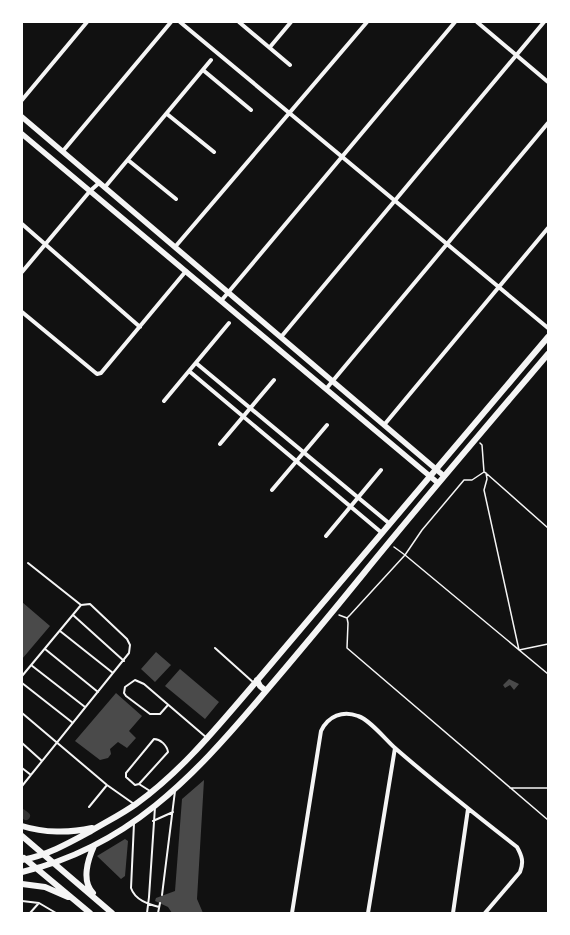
<svg xmlns="http://www.w3.org/2000/svg" width="570" height="935" font-family="'Archivo Narrow',sans-serif">
<rect width="100%" height="100%" fill="#111"/>
<g fill="none" stroke-linecap="round" stroke-linejoin="round">
<!-- canal -->
<path stroke="#333" stroke-width="8" d="M 22,813 L 26,816"/>
</g>
<!-- building -->
<path fill="#4a4a4a" d="M 22,602 L 50,626 L 22,659 Z
M 156,652 L 171,665 L 155,682 L 141,669 Z
M 180,669 L 219,702 L 205,719 L 165,686 Z
M 509,679 L 519,684 L 514,690 L 510,685 L 505,688 L 503,685 Z
M 116,693 L 142,716 L 129,731 L 136,738 L 127,748 L 118,742 L 110,749 L 111,754 L 108,758 L 100,760 L 75,741 Z
M 204,780 L 197,899 L 203,913 L 172,913 L 168,907 L 155,901 L 156,898 L 175,891 L 182,799 Z
M 125,839 L 128,841 L 125,876 L 121,879 L 97,856 Z"/>
<g fill="none" stroke-linecap="round" stroke-linejoin="round">
<!-- path -->
<path stroke="#f5f5f5" stroke-width="1.5" d="M 484,472 L 486,473 L 487,479 L 484,490 L 519,650 L 548,644
M 487,474 L 548,528
M 394,547 L 405,555 L 548,674
M 339,615 L 347,618 L 350,615 L 405,555 L 422,530 L 464,480 L 472,480 L 484,472 L 482,445 L 480,443
M 347,618 L 348,623 L 347,648 L 548,820
M 510,788 L 548,788"/>
<!-- service -->
<path stroke="#f5f5f5" stroke-width="2" d="M 73,615 L 124,661
M 60,631 L 113,673
M 215,648 L 254,683
M 45,649 L 98,692
M 31,665 L 85,707
M 22,676 L 81,605 L 28,563
M 22,683 L 73,723
M 168,705 L 160,714 L 150,714 L 126,696 L 124,693 L 125,687 L 135,680 L 144,684 L 207,738
M 22,713 L 107,785 L 134,804
M 154,739 C 160,739 167,745 168,752 L 139,784 L 135,785 L 126,777 L 126,773 Z
M 22,743 L 42,761
M 22,768 L 31,775
M 139,784 L 150,791
M 22,786 L 129,653 L 130,645 L 127,639 L 90,604 L 81,605
M 89,807 L 107,785
M 153,821 L 173,812
M 134,823 L 131,888 C 135,900 148,904 159,907
M 162,895 L 175,791
M 22,901 L 39,903 L 56,913
M 30,913 L 38,904
M 147,913 L 149,897 L 155,807
M 158,913 L 160,903"/>
<!-- minor -->
<path stroke="#f5f5f5" stroke-width="4" d="M 180,22 L 548,328
M 239,22 L 290,65
M 477,22 L 548,82
M 270,47 L 291,22
M 203,70 L 251,110
M 22,100 L 87,22
M 167,114 L 214,152
M 63,151 L 171,22
M 128,160 L 176,199
M 105,187 L 211,60
M 22,224 L 140,327
M 175,247 L 367,22
M 22,272 L 90,191 L 99,183
M 221,301 L 455,22
M 22,312 L 97,374 L 101,373 L 186,271
M 281,337 L 544,22
M 196,363 L 390,524
M 189,371 L 382,533
M 326,389 L 548,123
M 164,401 L 229,323
M 384,425 L 548,228
M 220,444 L 274,380
M 272,490 L 327,425
M 326,536 L 381,470
M 292,913 L 321,731 C 328,716 343,710 358,716 C 370,720 385,739 395,748 C 434,782 476,815 517,847 C 522,856 524,862 520,872 L 485,913
M 368,913 L 395,748
M 453,913 L 468,809"/>
<!-- tertiary -->
<path stroke="#f5f5f5" stroke-width="5.5" d="M 22,117 L 444,476
M 22,134 L 438,483"/>
<!-- secondary -->
<path stroke="#f5f5f5" stroke-width="6" d="M 257,680 L 260,686 L 266,691
M 22,826 C 44,833 70,833 92,828
M 22,836 L 112,913
M 24,858 L 90,913
M 22,860 C 48,855 69,843 91,831 C 106,822 122,814 136,804 C 182,771 218,726 255,683 L 548,337
M 22,872 C 128,847 193,777 260,698 C 295,657 330,615 364,573 C 424,499 486,427 548,354
M 22,884 L 45,887 L 68,897
M 93,893 C 81,881 88,859 94,846"/>
</g>
<!-- border -->
<rect width="570" height="935" fill="none" stroke="#ffffff" stroke-width="46"/>
</svg>
